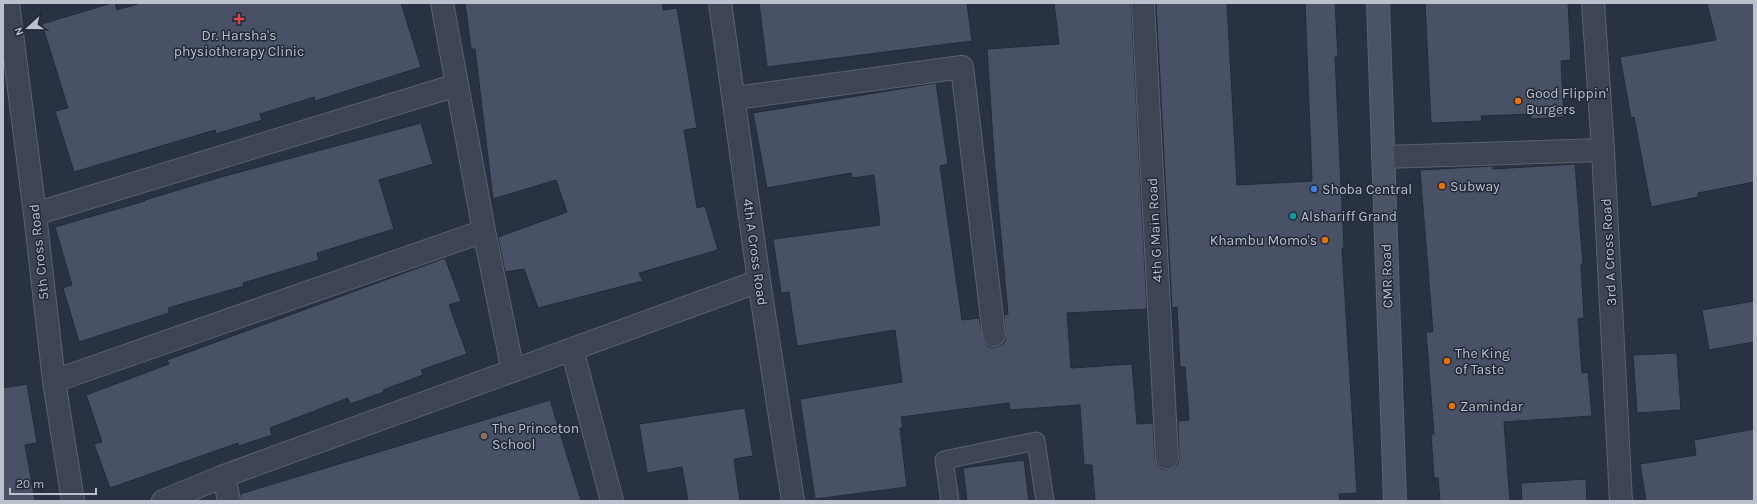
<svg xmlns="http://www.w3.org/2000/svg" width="1757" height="504" font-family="Karla,sans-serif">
<rect width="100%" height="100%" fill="#283243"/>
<!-- building -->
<path fill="#485165" stroke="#232b3a" d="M 112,3 L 115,3 L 117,10 L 141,3 L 401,3 L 421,67 L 315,101 L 314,97 L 260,114 L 262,120 L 216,134 L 215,130 L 74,172 L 55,111 L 68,108 L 42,24 Z
M 465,3 L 662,3 L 663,10 L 677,8 L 697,128 L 684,130 L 697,208 L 705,206 L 718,250 L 639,273 L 643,281 L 538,308 L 524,269 L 505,272 L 498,237 L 567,212 L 556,180 L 493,199 L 475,49 L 471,49 Z
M 759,3 L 967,3 L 972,41 L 767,67 Z
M 1054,3 L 1131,3 L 1147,309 L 1067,313 L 1071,368 L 1132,364 L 1137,424 L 1153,423 L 1155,459 L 1157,465 L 1161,469 L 1167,470 L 1174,468 L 1178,464 L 1179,458 L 1178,421 L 1189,420 L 1185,367 L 1180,367 L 1177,307 L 1172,308 L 1156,3 L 1227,3 L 1237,185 L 1312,181 L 1305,3 L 1335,3 L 1338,57 L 1335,57 L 1344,248 L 1342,248 L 1357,493 L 1339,494 L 1340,501 L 1095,501 L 1092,465 L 1084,465 L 1080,405 L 1010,410 L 1009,403 L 901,417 L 903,428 L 900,428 L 907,487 L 815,499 L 800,399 L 902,382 L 895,330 L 797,346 L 789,292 L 781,293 L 773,239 L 880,225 L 874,175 L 852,178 L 851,173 L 767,188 L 753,113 L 936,83 L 948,164 L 940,166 L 962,320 L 979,318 L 984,342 L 989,347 L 996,347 L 1002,345 L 1006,340 L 1004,315 L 1008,314 L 995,170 L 987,49 L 1059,44 Z
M 1425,3 L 1568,3 L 1571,60 L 1561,61 L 1564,117 L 1531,119 L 1531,114 L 1481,116 L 1482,121 L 1431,123 Z
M 1707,3 L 1754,3 L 1754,182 L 1698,193 L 1698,197 L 1651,207 L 1634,117 L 1631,118 L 1620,57 L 1716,40 Z
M 421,123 L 433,164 L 379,180 L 394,229 L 317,253 L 319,260 L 243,283 L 244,286 L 168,308 L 169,313 L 79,342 L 63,288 L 72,285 L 55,227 L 145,201 L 145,200 L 221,177 Z
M 1575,164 L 1583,264 L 1581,264 L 1584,318 L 1578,319 L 1582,373 L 1588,372 L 1592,416 L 1504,422 L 1510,501 L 1440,501 L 1438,478 L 1434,478 L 1431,434 L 1434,434 L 1426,332 L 1433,332 L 1420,170 L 1493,166 L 1493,169 Z
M 445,258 L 461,301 L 449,305 L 467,354 L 421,370 L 423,375 L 383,390 L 384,392 L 350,404 L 348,398 L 270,428 L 272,435 L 239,446 L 238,443 L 110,488 L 94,444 L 102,442 L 86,395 L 169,364 L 167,360 Z
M 1754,301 L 1754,342 L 1709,350 L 1702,310 Z
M 1677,353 L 1681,410 L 1637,413 L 1633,355 Z
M 27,384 L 37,443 L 25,445 L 35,501 L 3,501 L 3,388 Z
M 550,400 L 581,501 L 241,501 L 240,494 Z
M 745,408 L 753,456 L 734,459 L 740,501 L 688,501 L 682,467 L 647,473 L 639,424 Z
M 1754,429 L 1754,501 L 1646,501 L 1640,464 L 1696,455 L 1694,440 Z
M 1024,460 L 1029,501 L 967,501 L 963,468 Z
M 1586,479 L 1587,501 L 1522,501 L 1521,483 Z"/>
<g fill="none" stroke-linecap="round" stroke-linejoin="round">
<!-- lane casing -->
<g stroke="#5b6270" stroke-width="19">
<path id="lane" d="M 950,501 L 944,460 L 1036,441 L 1045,501"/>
</g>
<!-- street casing -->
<g stroke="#5b6270" stroke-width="24">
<path id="street" d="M 8,3 L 35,214 L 54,381 L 73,501
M 442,3 L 484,231 L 513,371
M 720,3 L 759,281 L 793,501
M 1143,3 L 1167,458
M 1593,3 L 1603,150 L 1621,501
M 735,98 L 962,67 L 994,335
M 1383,157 L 1603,150
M 35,214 L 457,85
M 572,349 L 612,501
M 54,381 L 484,231
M 224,476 L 229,501
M 163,501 L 224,476 L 759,281"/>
</g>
<!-- secondary casing -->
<g stroke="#5b6270" stroke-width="24">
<path id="secondary" d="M 1378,3 L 1395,501"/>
</g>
<!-- lane -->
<use href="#lane" stroke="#3d4453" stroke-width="17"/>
<!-- street -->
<use href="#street" stroke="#3d4453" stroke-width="22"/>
<!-- secondary -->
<use href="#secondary" stroke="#4b5366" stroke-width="22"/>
</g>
<!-- markers -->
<path fill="#e0444e" stroke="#212938" stroke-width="1.5" d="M237 13h4v4h4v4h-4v4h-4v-4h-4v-4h4z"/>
<g fill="#e8710a" stroke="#212938" stroke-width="1.5">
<circle cx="1518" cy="101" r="4"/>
<circle cx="1442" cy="186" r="4"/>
<circle cx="1325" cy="240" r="4"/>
<circle cx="1447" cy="361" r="4"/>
<circle cx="1452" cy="406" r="4"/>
</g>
<circle fill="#3f7fe0" stroke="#212938" stroke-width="1.5" cx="1314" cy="189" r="4"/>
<circle fill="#0f9aa8" stroke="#212938" stroke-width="1.5" cx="1293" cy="216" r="4"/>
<circle fill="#8d6e63" stroke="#212938" stroke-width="1.5" cx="484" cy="436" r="4"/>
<g text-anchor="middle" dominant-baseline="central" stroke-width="3" stroke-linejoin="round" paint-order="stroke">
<!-- poi labels -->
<g font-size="14" fill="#bac0cc" stroke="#212938" text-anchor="start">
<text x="239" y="35" text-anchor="middle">Dr. Harsha's<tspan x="239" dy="16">physiotherapy Clinic</tspan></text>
<text x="1526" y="93">Good Flippin'<tspan x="1526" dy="16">Burgers</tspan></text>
<text x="1450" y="186">Subway</text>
<text x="1322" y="189">Shoba Central</text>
<text x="1301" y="216">Alshariff Grand</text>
<text x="1317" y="240" text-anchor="end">Khambu Momo's</text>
<text x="1455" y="353">The King<tspan x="1455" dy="16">of Taste</tspan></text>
<text x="1460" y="406">Zamindar</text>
<text x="492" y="428">The Princeton<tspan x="492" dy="16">School</tspan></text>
</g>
<!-- street labels -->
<g font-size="14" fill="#bac0cc" stroke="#212938">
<text transform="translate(1155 230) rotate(-93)">4th G Main Road</text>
<text transform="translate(39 252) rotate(-96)">5th Cross Road</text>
<text transform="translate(755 252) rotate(82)">4th A Cross Road</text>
<text transform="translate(1609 252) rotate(-93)">3rd A Cross Road</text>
<text transform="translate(1387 276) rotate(-92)">CMR Road</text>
</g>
</g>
<!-- border -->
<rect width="1757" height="504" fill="none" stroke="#bac0cc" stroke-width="8"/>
<!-- north arrow -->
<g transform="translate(28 28) rotate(249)" stroke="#212938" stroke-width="3" paint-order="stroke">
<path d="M0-3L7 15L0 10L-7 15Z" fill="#bac0cc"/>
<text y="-6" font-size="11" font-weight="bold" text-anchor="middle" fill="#bac0cc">N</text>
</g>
<!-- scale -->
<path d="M10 488v6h86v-6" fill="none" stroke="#bac0cc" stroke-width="2"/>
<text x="16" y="488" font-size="12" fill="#bac0cc" stroke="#212938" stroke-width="3" paint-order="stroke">20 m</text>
</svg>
